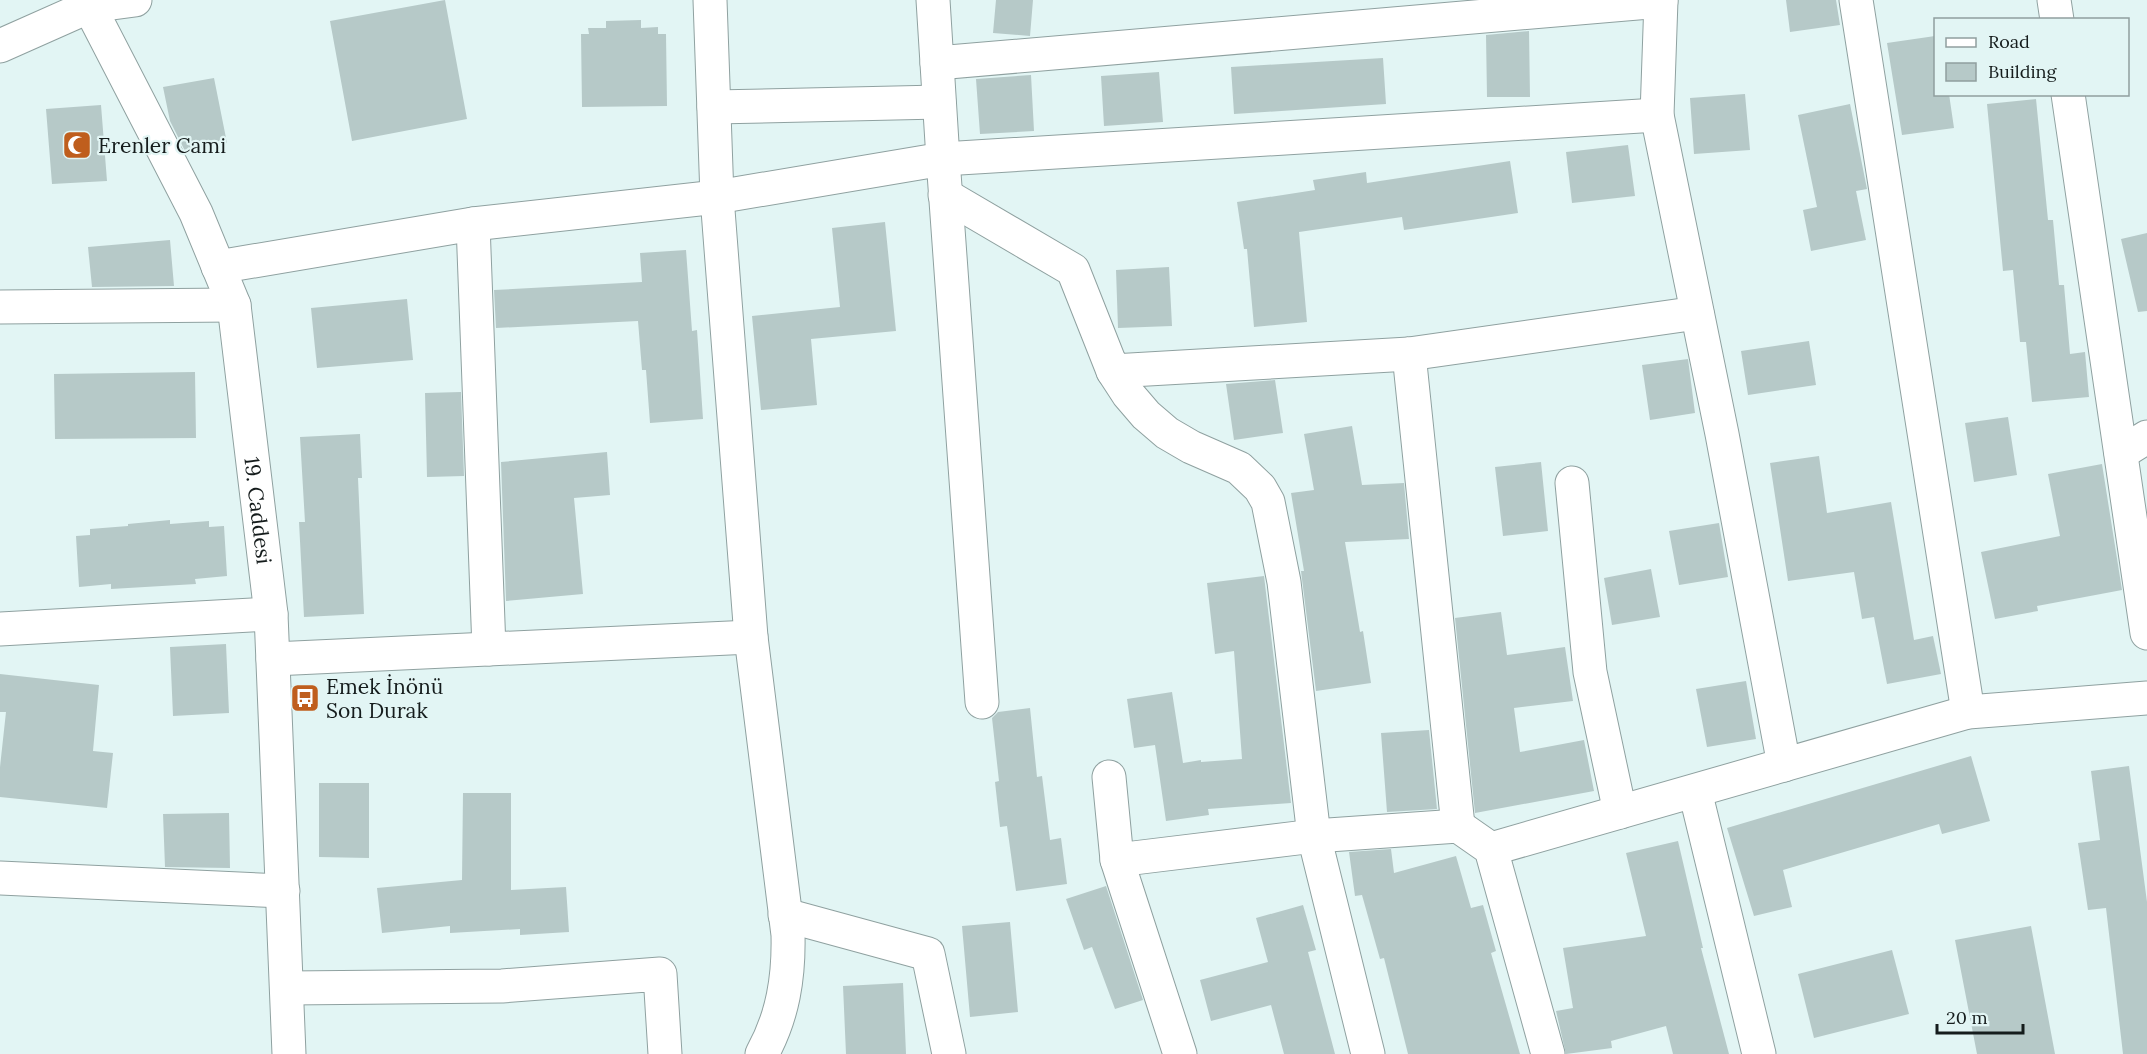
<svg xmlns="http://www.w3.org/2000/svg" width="2147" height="1054" font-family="Lora,serif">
<rect width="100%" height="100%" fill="#e2f5f4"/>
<!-- building -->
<path fill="#b6c9c8" d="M 445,0 L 467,119 L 352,141 L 330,21 Z
M 996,0 L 1033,0 L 1030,36 L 993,33 Z
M 1786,0 L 1836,0 L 1840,25 L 1790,32 Z
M 641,20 L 641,28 L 658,27 L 658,34 L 666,34 L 667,106 L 582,107 L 581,34 L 589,34 L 588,28 L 606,28 L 606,21 Z
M 1529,31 L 1530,97 L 1487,97 L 1486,35 Z
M 1935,36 L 1935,94 L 1949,94 L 1954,128 L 1902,135 L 1887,43 Z
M 1383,58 L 1386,104 L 1234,114 L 1231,67 Z
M 1159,72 L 1163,122 L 1104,126 L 1101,76 Z
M 1031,75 L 1034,131 L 980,134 L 976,79 Z
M 214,78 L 227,143 L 185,151 L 170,121 L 163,87 Z
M 1745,94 L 1750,150 L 1694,154 L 1690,98 Z
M 2036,99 L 2048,220 L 2053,220 L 2059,285 L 2064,285 L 2070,354 L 2085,352 L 2089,397 L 2032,402 L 2026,342 L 2020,342 L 2013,270 L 2003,271 L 1987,104 Z
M 1850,104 L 1867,189 L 1856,191 L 1866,240 L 1811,251 L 1803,210 L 1817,207 L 1798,115 Z
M 101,105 L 107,181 L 52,184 L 46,109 Z
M 1628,145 L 1635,196 L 1572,203 L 1566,152 Z
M 1510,161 L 1518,213 L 1404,230 L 1402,217 L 1299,232 L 1307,322 L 1254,327 L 1247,249 L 1244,249 L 1237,202 L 1315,190 L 1313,180 L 1366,172 L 1367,183 Z
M 885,222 L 896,331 L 811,339 L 817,405 L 761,410 L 752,316 L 840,307 L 832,228 Z
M 2147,233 L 2147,311 L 2138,312 L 2121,239 Z
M 170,240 L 174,286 L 92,287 L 88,247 Z
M 686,250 L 692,331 L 697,330 L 703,419 L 650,423 L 646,370 L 642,370 L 638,321 L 496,328 L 494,290 L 642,282 L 640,253 Z
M 1169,267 L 1172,326 L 1118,328 L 1116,270 Z
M 407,299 L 413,360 L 317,368 L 311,308 Z
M 1809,341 L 1816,385 L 1748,395 L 1741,351 Z
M 1688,359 L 1695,413 L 1650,420 L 1642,365 Z
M 195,372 L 196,438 L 55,439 L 54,374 Z
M 1275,380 L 1283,433 L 1234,440 L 1226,384 Z
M 461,392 L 464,476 L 427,477 L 425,393 Z
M 2008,417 L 2017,475 L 1974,482 L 1965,423 Z
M 1352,426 L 1362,485 L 1404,483 L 1409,539 L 1345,542 L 1360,632 L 1363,631 L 1371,683 L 1316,691 L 1301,571 L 1304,571 L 1291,493 L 1314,490 L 1304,434 Z
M 360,434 L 362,478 L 358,478 L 364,614 L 304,617 L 299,522 L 305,522 L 300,437 Z
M 607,452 L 610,495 L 574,498 L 583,594 L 506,601 L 501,462 Z
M 1819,456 L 1827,513 L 1891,502 L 1914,640 L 1933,636 L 1941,674 L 1887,684 L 1874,617 L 1862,619 L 1854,572 L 1788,581 L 1770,463 Z
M 1541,462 L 1548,531 L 1503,536 L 1495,467 Z
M 2102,464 L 2122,590 L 2037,606 L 2038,611 L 1995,619 L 1981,552 L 2060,536 L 2048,474 Z
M 170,520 L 170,524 L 209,521 L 209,527 L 224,526 L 227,576 L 195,579 L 196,584 L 111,589 L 111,584 L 79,587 L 76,536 L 90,535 L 90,529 L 128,526 L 128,524 Z
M 1719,523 L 1728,577 L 1679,585 L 1669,531 Z
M 1651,569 L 1660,617 L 1612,625 L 1604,578 Z
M 1264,576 L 1291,803 L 1208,809 L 1209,815 L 1166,821 L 1155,745 L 1134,748 L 1127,699 L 1172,692 L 1183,763 L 1201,760 L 1201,762 L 1242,759 L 1234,651 L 1215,654 L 1207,583 Z
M 1501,612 L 1507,655 L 1565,647 L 1573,701 L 1514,708 L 1520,752 L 1584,740 L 1594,791 L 1475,813 L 1455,618 Z
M 226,644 L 229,713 L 173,716 L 170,647 Z
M 0,674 L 99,685 L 93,751 L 113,753 L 107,808 L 0,797 L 0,767 L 6,712 L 0,712 Z
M 1746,681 L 1756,739 L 1707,747 L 1696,689 Z
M 1030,708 L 1037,777 L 1042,776 L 1050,840 L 1061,838 L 1067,884 L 1016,891 L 1007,826 L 1000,827 L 995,782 L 999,781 L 992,718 L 998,712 Z
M 1429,730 L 1437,809 L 1387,812 L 1381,733 Z
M 1971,756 L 1990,821 L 1942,834 L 1939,824 L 1783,870 L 1792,907 L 1754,916 L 1727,828 Z
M 2129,766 L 2147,902 L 2147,1054 L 2123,1054 L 2106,908 L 2088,910 L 2078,843 L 2100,840 L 2091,771 Z
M 319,783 L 369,783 L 369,858 L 319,857 Z
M 463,793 L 511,793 L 511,890 L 566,887 L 569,932 L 520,935 L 520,929 L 450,933 L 450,926 L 382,933 L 377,888 L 462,880 Z
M 229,813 L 230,868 L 165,867 L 163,814 Z
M 1678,841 L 1703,948 L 1701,948 L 1729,1054 L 1673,1054 L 1666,1026 L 1611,1041 L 1612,1048 L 1566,1054 L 1556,1011 L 1573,1008 L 1563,948 L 1646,936 L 1626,853 Z
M 1391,849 L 1394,873 L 1456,856 L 1471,908 L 1483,905 L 1496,951 L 1491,953 L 1520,1054 L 1408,1054 L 1384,958 L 1380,959 L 1362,895 L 1355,896 L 1349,852 Z
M 1106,886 L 1143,1000 L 1115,1009 L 1092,947 L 1084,950 L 1066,899 Z
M 1303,905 L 1316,950 L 1308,952 L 1335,1054 L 1284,1054 L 1271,1005 L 1211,1021 L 1200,980 L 1268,962 L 1256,918 Z
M 1010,922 L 1018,1012 L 970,1017 L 962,926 Z
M 2031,926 L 2055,1054 L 1977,1054 L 1955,940 Z
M 1892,950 L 1909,1014 L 1814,1038 L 1798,974 Z
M 903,983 L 906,1054 L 846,1054 L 843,986 Z"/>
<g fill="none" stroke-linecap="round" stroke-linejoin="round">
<!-- minor casing -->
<g stroke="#8fa1a0" stroke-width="35">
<g id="minor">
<path id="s1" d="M 86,0 L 196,213 L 234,305 L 271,614 L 289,1054"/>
<path d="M 710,0 L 717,197 L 751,637 L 788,935 C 789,977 783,1016 762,1054"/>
<path d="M 933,0 L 943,159 L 982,702"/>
<path d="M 1661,0 L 1657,115 L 1722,434 L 1784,765"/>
<path d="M 1856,0 L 1968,712"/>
<path d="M 2054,0 L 2057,20"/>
<path d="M 0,46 L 90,6 L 135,0"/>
<path d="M 937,63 L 1661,1"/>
<path d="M 2068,94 L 2147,633"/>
<path d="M 714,107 L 939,102"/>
<path d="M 945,195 L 1073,270 L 1113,371 L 1409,354 L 1697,313"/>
<path d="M 473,224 L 489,649"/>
<path d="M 218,267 L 473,224 L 717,197 L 943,159 L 1657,115"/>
<path d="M 0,307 L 234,305"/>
<path d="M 1409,354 L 1458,826"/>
<path d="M 1113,371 L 1128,394 L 1146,415 L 1167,433 L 1191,447 L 1239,468 L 1260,488 L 1268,502 L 1284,582 L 1314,836 L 1368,1054"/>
<path d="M 2121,453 L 2147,437"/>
<path d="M 1572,483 L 1590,672 L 1620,812"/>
<path d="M 0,629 L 271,614"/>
<path d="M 273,659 L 751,637"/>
<path d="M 1109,777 L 1117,860 L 1180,1054"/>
<path d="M 1695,791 L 1759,1054"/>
<path d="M 1491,849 L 1968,712 L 2147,698"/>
<path d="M 1117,860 L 1314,836 L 1458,826 L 1491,849 L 1548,1054"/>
<path d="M 0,878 L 283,891"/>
<path d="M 785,915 L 928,954 L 949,1054"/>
<path d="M 288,988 L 502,986 L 660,974 L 665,1054"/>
</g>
</g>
<!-- minor -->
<use href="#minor" stroke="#fff" stroke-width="33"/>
</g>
<!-- icons -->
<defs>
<g id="mosque-square" transform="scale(1.5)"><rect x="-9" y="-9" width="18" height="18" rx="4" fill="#bf5e1d" stroke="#e2f5f4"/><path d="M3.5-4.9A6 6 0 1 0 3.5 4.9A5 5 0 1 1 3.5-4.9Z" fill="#fff"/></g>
<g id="bus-square" transform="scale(1.5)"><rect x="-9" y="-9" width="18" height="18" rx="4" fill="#bf5e1d" stroke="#e2f5f4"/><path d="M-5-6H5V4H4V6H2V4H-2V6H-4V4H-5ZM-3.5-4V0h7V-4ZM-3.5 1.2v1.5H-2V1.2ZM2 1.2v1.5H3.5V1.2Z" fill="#fff"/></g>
</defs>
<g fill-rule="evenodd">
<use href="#mosque-square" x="77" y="145"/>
<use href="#bus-square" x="305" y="698"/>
</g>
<g text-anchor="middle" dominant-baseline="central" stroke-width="4.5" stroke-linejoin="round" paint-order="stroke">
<!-- poi labels -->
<g font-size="21" fill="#151c1c" stroke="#e2f5f4" text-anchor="start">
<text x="98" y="145">Erenler Cami</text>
<text x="326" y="686">Emek İnönü<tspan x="326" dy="24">Son Durak</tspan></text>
</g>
<!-- street labels -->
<g font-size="21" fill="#151c1c" stroke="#e2f5f4">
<text stroke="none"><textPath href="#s1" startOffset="546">19. Caddesi</textPath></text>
</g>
</g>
<!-- legend -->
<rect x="1934" y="18" width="195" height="78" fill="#e2f5f4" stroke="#909e9e" stroke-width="1.5"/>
<rect x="1946" y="38" width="30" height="9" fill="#ffffff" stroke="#909e9e" stroke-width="1.5"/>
<text x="1988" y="48" font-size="18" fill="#151c1c">Road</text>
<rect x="1946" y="63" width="30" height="18" fill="#b6c9c8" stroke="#909e9e" stroke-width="1.5"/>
<text x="1988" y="78" font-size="18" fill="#151c1c">Building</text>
<!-- scale -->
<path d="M1937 1024v9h86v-9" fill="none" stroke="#151c1c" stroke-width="3"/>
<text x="1946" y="1024" font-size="18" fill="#151c1c" stroke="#e2f5f4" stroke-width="4.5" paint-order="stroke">20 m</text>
</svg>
